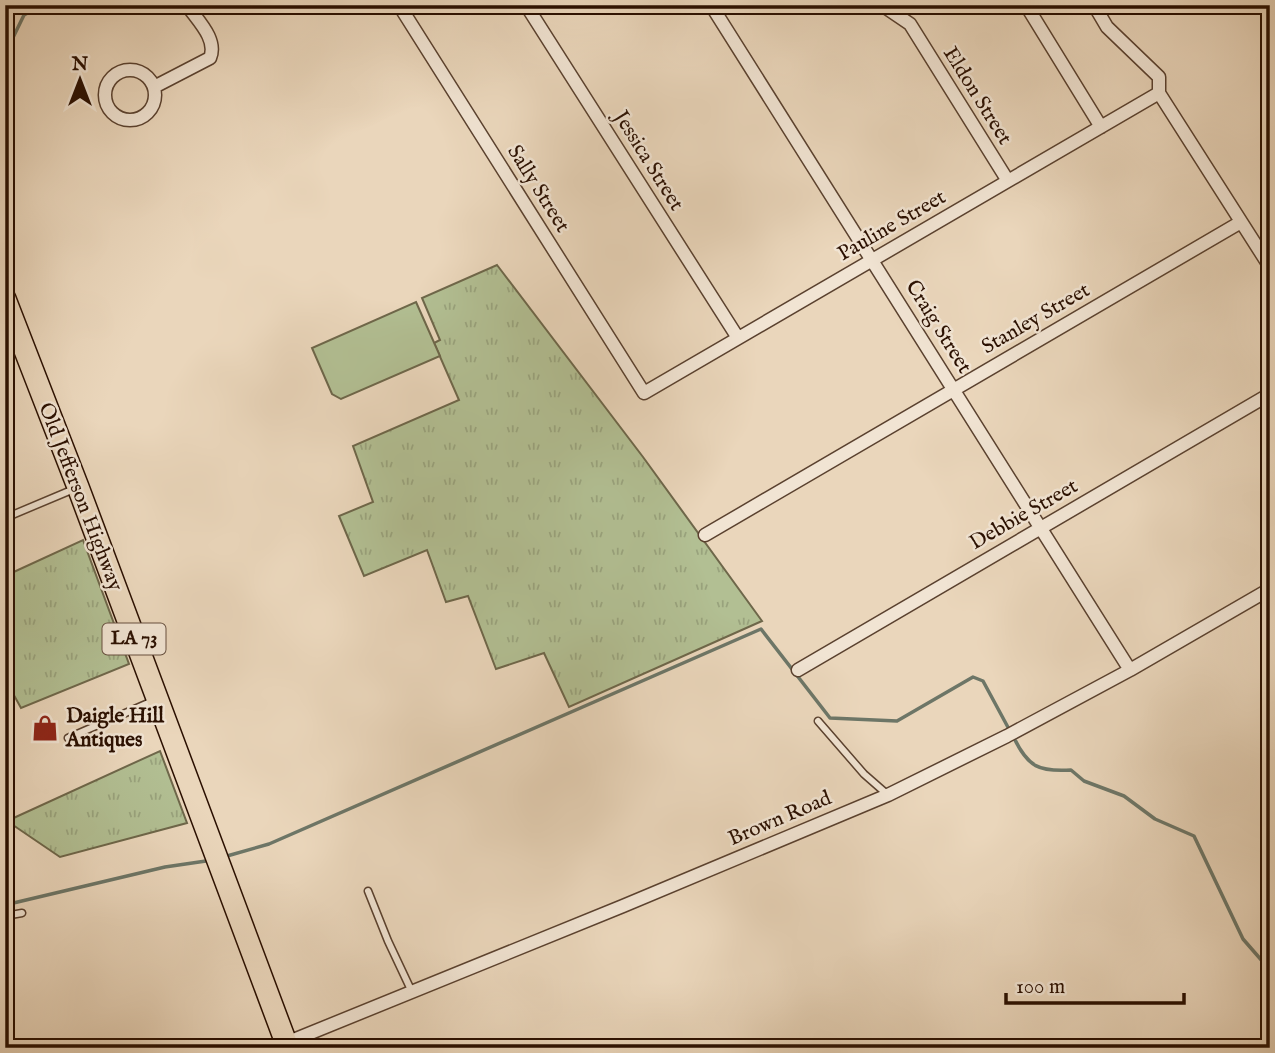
<svg xmlns="http://www.w3.org/2000/svg" width="1275" height="1053" font-family="'IM FELL English',serif">
<defs>
<pattern id="grass-tufts" width="24" height="20" patternUnits="userSpaceOnUse" patternTransform="scale(1.75)"><rect width="24" height="20" fill="#b2bf93"/><path d="M3 7l-1-3M5 7V3M7 7l1-3M15 17l-1-3M17 17v-4M19 17l1-3" fill="none" stroke="#99a37d"/></pattern>
</defs>
<rect width="100%" height="100%" fill="#ead6bb"/>
<filter id="stains"><feTurbulence type="fractalNoise" baseFrequency=".00286" numOctaves="4"/><feColorMatrix values="0 0 0 0 .2 0 0 0 0 .09 0 0 0 0 .02 0 0 0 .5 -.17"/></filter>
<radialGradient id="worn" r=".72"><stop offset=".6" stop-color="#630" stop-opacity="0"/><stop offset="1" stop-color="#630" stop-opacity=".3"/></radialGradient>
<!-- grass -->
<path fill="url(#grass-tufts)" stroke="#6e674a" stroke-width="2" d="M 497,265 L 643,457 L 762,621 L 569,707 L 544,653 L 496,669 L 468,596 L 446,602 L 427,550 L 364,576 L 339,516 L 373,502 L 353,446 L 459,400 L 434,343 L 440,340 L 422,298 Z
M 83,540 L 129,664 L 21,708 L 5,679 L 5,576 Z
M 160,751 L 187,823 L 60,857 L 7,821 Z"/>
<!-- garden -->
<path fill="#b2bf93" stroke="#6e674a" stroke-width="2" d="M 416,302 L 440,356 L 341,399 L 332,394 L 312,348 Z"/>
<g fill="none" stroke-linecap="round" stroke-linejoin="round">
<!-- stream -->
<path stroke="#6d7667" stroke-width="3.5" d="M 5,54 L 24,15 L 42,5
M 1014,738 C 1028,767 1039,772 1071,770 L 1084,781 L 1124,796 L 1155,819 L 1194,836 L 1243,939 L 1270,970
M 227,856 L 269,844 L 761,629 L 830,718 L 897,721 L 973,677 L 983,681 L 1010,731
M 5,905 L 165,867 L 206,861"/>
<!-- lane casing -->
<g stroke="#5a412f" stroke-width="9">
<path id="lane" d="M 5,518 L 74,489
M 818,721 L 864,774 L 888,795
M 68,738 L 153,701
M 368,891 L 388,941 L 412,992
M 5,916 L 22,913"/>
</g>
<!-- street casing -->
<g stroke="#5a412f" stroke-width="15">
<path id="street" d="M 399,5 L 644,393 L 1159,93
M 526,5 L 738,338
M 711,5 L 1130,670
M 882,5 L 910,24 L 1008,181
M 1026,5 L 1101,127
M 1094,5 L 1107,27 L 1159,77 L 1159,93 L 1270,267
M105 95a25 25 0 1 1 50 0a25 25 0 1 1-50 0Z
M 154,87 L 210,58 C 218,39 197,20 187,5
M 705,535 L 1241,222
M 798,670 L 1270,394
M 286,1043 L 623,906 L 888,795 L 1007,736 L 1130,670 L 1270,589"/>
</g>
<!-- primary casing -->
<g stroke="#2a0f00" stroke-width="24">
<path id="primary" d="M 5,299 L 78,487 L 288,1048"/>
</g>
<!-- lane -->
<use href="#lane" stroke="#f1e4d3" stroke-width="6"/>
<!-- street -->
<use href="#street" stroke="#f1e4d3" stroke-width="12"/>
<!-- primary -->
<use href="#primary" stroke="#ead6bb" stroke-width="21"/>
</g>
<!-- icons -->
<defs>
<g id="shop-bare" transform="scale(2.1)"><path d="M-5-2.5h2.3a2.7 3.5 0 0 1 5.4 0H5L5.5 6h-11ZM-1.5-2.5h3a1.5 2.3 0 0 0-3 0Z" fill="#8f2418" stroke="#f1e4d3" stroke-width="2.5" paint-order="stroke"/></g>
</defs>
<g fill-rule="evenodd">
<use href="#shop-bare" x="45" y="728"/>
</g>
<g text-anchor="middle" dominant-baseline="central" stroke-width="5" stroke-linejoin="round" paint-order="stroke">
<!-- shield labels -->
<rect fill="#f1e4d3" stroke="#664f3f" stroke-width="2" x="102.5" y="623.5" width="63" height="31" rx="5"/>
<g font-size="19" font-weight="bold" fill="#2a0f00">
<text x="134" y="639">LA 73</text>
</g>
<!-- street labels -->
<g font-size="21" fill="#2a0f00" stroke="#f1e4d3">
<text transform="translate(977 96) rotate(58)">Eldon Street</text>
<text transform="translate(648 161) rotate(58)">Jessica Street</text>
<text transform="translate(538 189) rotate(58)">Sally Street</text>
<text transform="translate(892 226) rotate(-30)">Pauline Street</text>
<text transform="translate(1036 319) rotate(-30)">Stanley Street</text>
<text transform="translate(938 327) rotate(58)">Craig Street</text>
<text transform="translate(80 497) rotate(69)">Old Jefferson Highway</text>
<text transform="translate(1024 515) rotate(-30)">Debbie Street</text>
<text transform="translate(780 819) rotate(-23)">Brown Road</text>
</g>
<!-- poi labels -->
<g font-size="21" font-weight="bold" fill="#2a0f00" stroke="#f1e4d3" text-anchor="start">
<text x="66" y="716">Daigle Hill<tspan x="66" dy="24">Antiques</tspan></text>
</g>
</g>
<!-- margin -->
<rect width="1275" height="1053" fill="none" stroke="#ead6bb" stroke-width="28"/>
<rect x="7" y="7" width="1261" height="1039" fill="none" stroke="#2a0f00" stroke-width="3.5"/>
<rect x="14" y="14" width="1247" height="1025" fill="none" stroke="#2a0f00" stroke-width="2"/>
<!-- north arrow -->
<g transform="translate(80 80)" stroke="#f1e4d3" stroke-width="5" paint-order="stroke">
<path d="M0-5L12 26L0 18L-12 26Z" fill="#2a0f00"/>
<text y="-10" font-size="19" font-weight="bold" text-anchor="middle" fill="#2a0f00">N</text>
</g>
<!-- scale -->
<path d="M1006 993v10h178v-10" fill="none" stroke="#2a0f00" stroke-width="3.5"/>
<text x="1016" y="993" font-size="21" fill="#2a0f00" stroke="#f1e4d3" stroke-width="5" paint-order="stroke">100 m</text>
<rect width="100%" height="100%" filter="url(#stains)"/>
<rect width="100%" height="100%" fill="url(#worn)"/>
</svg>
